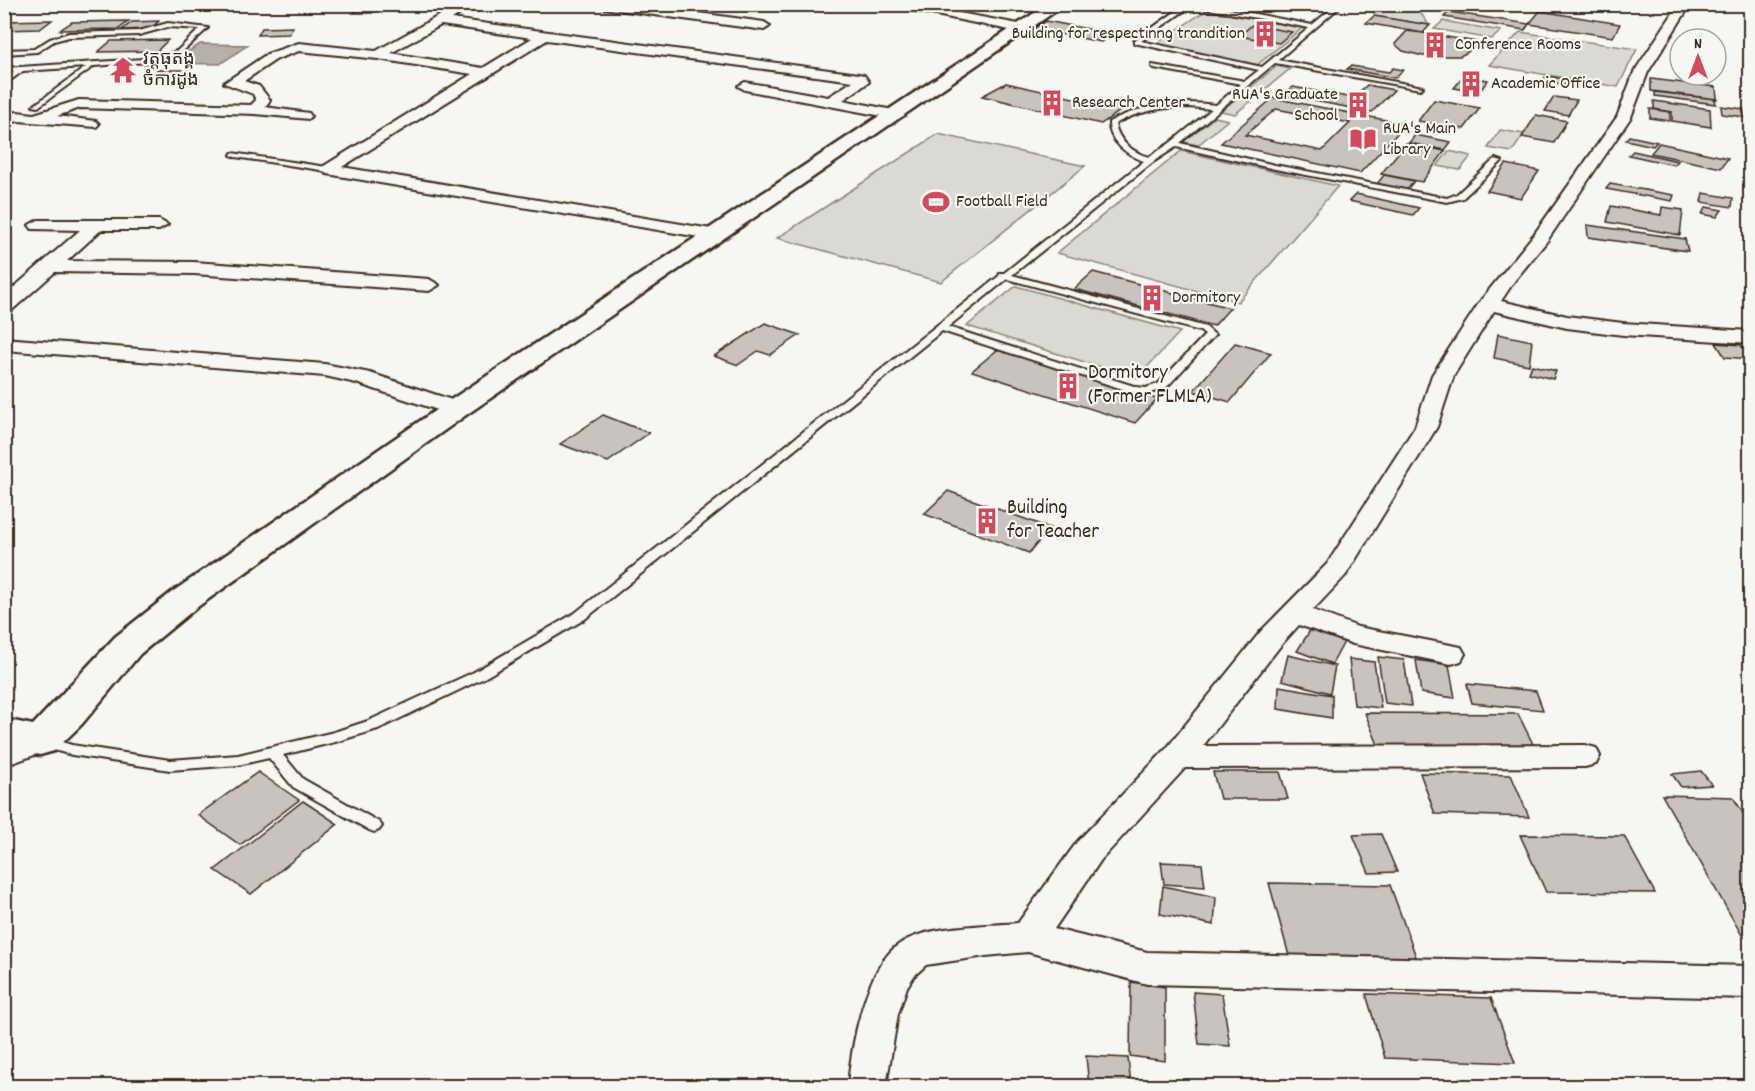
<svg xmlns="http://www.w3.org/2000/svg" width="1755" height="1091" font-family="Dekko,'Noto Sans Khmer',sans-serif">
<rect width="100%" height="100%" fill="#f6f6f2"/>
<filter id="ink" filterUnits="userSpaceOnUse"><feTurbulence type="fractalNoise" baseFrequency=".0167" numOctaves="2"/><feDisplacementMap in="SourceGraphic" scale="12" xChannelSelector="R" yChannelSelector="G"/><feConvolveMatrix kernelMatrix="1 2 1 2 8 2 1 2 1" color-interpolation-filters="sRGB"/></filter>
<g filter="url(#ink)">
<!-- green -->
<path fill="#dad9d3" stroke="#8a8278" stroke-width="1.5" d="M 1379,4 L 1415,5 L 1429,25 L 1374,16 L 1374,10 L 1367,6 Z
M 1208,9 L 1306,25 L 1257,65 L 1153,46 Z
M 1443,21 L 1501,31 L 1492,39 L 1434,29 Z
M 1520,32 L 1637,49 L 1618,87 L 1489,65 Z
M 1277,66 L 1290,69 L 1235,114 L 1221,111 Z
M 1215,117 L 1228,120 L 1198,145 L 1183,142 Z
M 1500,130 L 1524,134 L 1512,152 L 1488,148 Z
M 938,134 L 1085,166 L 941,282 L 777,238 Z
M 1181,151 L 1338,186 L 1238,302 L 1057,253 Z
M 1449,151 L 1471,156 L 1460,170 L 1437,166 Z
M 1016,286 L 1180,332 L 1137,378 L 967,326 Z"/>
<!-- water -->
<path fill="#b6b0a9" stroke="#857a71" stroke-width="1.5" d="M 200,44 L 248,45 L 220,64 L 170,63 Z"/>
<!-- building -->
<path fill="#c8c3be" stroke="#3b2a1e" stroke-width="1.5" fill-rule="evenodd" d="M 1456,4 L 1470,4 L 1485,7 L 1481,11 L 1454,7 Z
M 1496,4 L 1543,4 L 1546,5 L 1540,11 Z
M 358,9 L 377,9 L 372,13 L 353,13 Z
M 1540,11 L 1620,24 L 1613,37 L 1529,24 Z
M 1449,12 L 1529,24 L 1525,30 L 1444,17 Z
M 1374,16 L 1429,25 L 1430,25 L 1423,33 L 1366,23 Z
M 52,20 L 40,29 L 4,30 L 4,21 Z
M 129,21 L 119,29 L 60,30 L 72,22 Z
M 159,21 L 150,29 L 122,30 L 132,22 Z
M 1046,21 L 1115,34 L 1101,42 L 1033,29 Z
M 1252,25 L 1292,32 L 1279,43 L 1239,36 Z
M 293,27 L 289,34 L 258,35 L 262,28 Z
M 1407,31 L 1423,33 L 1477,42 L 1468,52 L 1460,56 L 1423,56 L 1403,51 L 1395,44 Z
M 168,40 L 157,51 L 98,52 L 111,41 Z
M 1351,66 L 1389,72 L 1393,68 L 1403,70 L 1395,78 L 1347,69 Z
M 157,70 L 182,70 L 172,79 L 146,79 Z
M 1464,76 L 1488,80 L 1479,92 L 1454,88 Z
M 1546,76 L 1583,82 L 1580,87 L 1543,81 Z
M 1651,79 L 1716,87 L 1717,99 L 1651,91 Z
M 1006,83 L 1123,109 L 1101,124 L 982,96 Z
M 1367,85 L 1394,90 L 1372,112 L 1283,95 L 1293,87 L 1353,98 Z
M 1655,92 L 1715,99 L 1716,104 L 1655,96 Z
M 1554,97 L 1577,100 L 1568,115 L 1545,111 Z
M 1273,98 L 1406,124 L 1360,173 L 1221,143 ZM 1276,109 L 1350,123 L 1322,151 L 1245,135 Z
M 1434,100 L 1480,108 L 1464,129 L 1418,121 Z
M 1654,101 L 1710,109 L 1711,127 L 1672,121 L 1672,112 L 1654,109 Z
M 1721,106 L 1743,109 L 1745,117 L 1722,114 Z
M 1650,109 L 1670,112 L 1670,121 L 1650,118 Z
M 1536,115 L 1567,121 L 1554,143 L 1522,137 Z
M 1415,135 L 1451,142 L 1445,150 L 1409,143 Z
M 1629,136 L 1657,142 L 1653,146 L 1626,140 Z
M 1406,143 L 1445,151 L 1422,182 L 1381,174 Z
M 1659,143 L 1728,158 L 1721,168 L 1651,153 Z
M 1633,151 L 1678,161 L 1674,165 L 1629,155 Z
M 1506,164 L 1539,171 L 1521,198 L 1487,191 Z
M 1384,175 L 1414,181 L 1407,190 L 1377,184 Z
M 1610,184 L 1674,195 L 1672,201 L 1606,189 Z
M 1703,193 L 1733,198 L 1732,207 L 1701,202 Z
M 1356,194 L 1419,208 L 1413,215 L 1349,201 Z
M 1611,206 L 1661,215 L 1662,207 L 1683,210 L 1680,235 L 1607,222 Z
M 1706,207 L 1722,210 L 1717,217 L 1702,214 Z
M 1587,225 L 1685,239 L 1688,251 L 1588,237 Z
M 1093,272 L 1230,308 L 1214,326 L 1074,289 Z
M 765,323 L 800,335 L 770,355 L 758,351 L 738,365 L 714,356 Z
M 1498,334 L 1532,341 L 1529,365 L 1494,358 Z
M 1235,343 L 1271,353 L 1230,402 L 1193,391 Z
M 1716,343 L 1741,345 L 1750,359 L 1725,357 Z
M 997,350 L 1157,399 L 1135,423 L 972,371 Z
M 1532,365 L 1556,371 L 1553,379 L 1529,373 Z
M 603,415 L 649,433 L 608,462 L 560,444 Z
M 948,491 L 1050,528 L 1029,553 L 924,514 Z
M 1311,629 L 1344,642 L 1332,664 L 1297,651 Z
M 1288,655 L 1335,666 L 1330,693 L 1282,680 Z
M 1378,657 L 1404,660 L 1411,706 L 1385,703 Z
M 1349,659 L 1374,662 L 1381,708 L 1354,705 Z
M 1416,660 L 1449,665 L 1455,698 L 1421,693 Z
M 1467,684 L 1536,691 L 1543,710 L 1472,703 Z
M 1279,686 L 1332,695 L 1332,718 L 1278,709 Z
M 1365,713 L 1518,714 L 1538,754 L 1381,752 Z
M 1701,771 L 1712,785 L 1681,787 L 1672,774 Z
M 258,772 L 299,800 L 240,845 L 198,815 Z
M 1213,772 L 1280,772 L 1288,799 L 1220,799 Z
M 1420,773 L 1511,775 L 1529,817 L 1435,814 Z
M 1662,795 L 1733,797 L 1750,824 L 1750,937 L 1743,937 Z
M 303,801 L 338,824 L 251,894 L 215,870 Z
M 1381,834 L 1397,872 L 1369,873 L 1353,835 Z
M 1520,835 L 1624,836 L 1655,893 L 1546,892 Z
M 1161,862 L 1202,864 L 1205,887 L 1164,884 Z
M 1269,883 L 1390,885 L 1419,965 L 1291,963 Z
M 1163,886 L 1216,897 L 1214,925 L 1160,914 Z
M 1131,982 L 1165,987 L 1165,1061 L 1130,1056 Z
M 1193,992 L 1222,994 L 1230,1046 L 1199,1044 Z
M 1366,994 L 1491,998 L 1515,1063 L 1385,1058 Z
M 1086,1056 L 1128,1058 L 1131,1086 L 1089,1086 Z
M 1134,1083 L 1229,1086 L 1135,1086 Z"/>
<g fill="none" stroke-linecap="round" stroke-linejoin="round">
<!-- lane casing -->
<g stroke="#3b2a1e" stroke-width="4">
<path id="lane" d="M 1186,4 L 1204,4 L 1312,25 L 1337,4 L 1343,4 L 1278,60 L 1423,87 L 1420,89 L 1275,63 L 1180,143 L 1275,165 L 1447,198 L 1457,194 L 1495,159 L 1502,161 L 1463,198 L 1447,202 L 1275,169 L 1176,147 L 1153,162 L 1012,275 L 1206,327 L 1215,335 L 1166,388 L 1147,394 L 1132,392 L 942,331 L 585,619 L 484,678 L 378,729 L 335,742 L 283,755 L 303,779 L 379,822 L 382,826 L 379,830 L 374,832 L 369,830 L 293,787 L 269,758 L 238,765 L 170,770 L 72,755 L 39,746 L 37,742 L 39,738 L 44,737 L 72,745 L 170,760 L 238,755 L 334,732 L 368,721 L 474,672 L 575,613 L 999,276 L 1000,273 L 1004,273 L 1144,161 C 1127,155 1108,141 1109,122 C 1142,104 1179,100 1216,105 L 1241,84 L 1154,68 L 1152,67 L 1152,65 L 1245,81 L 1259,70 L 1134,43 L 1134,41 ZM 1191,6 L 1192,6 L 1309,28 L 1262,67 L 1141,41 ZM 1189,107 L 1212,109 L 1170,143 L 1149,157 C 1132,152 1119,142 1115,124 C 1138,111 1162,107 1189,107 ZM 1007,279 L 1200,331 L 1205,335 L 1158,384 L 1146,388 L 1137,387 L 948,327 Z
M 168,23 L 208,28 L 182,52 L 162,61 L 94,66 L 38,107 L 33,106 L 86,67 L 23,71 L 4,85 L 4,79 L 14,71 L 4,72 L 4,68 L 159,58 L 178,50 L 200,29 L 168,27 L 139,35 L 69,37 L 54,41 L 37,52 L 4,54 L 4,50 L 34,49 L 50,39 L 69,33 L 139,31 Z
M 232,153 L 327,167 L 331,169 L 327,171 L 235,157 L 231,155 Z"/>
</g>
<!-- street casing -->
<g stroke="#3b2a1e" stroke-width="4">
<path id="street" d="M 460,4 L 476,4 L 452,19 L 859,74 L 864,75 L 869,82 L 843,100 L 898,111 L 905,115 L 898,119 L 745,90 L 738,86 L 745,82 L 828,97 L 853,81 L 547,40 L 342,167 L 723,231 L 726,235 L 717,240 L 327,174 L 319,169 L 472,74 L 378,59 L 299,51 L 277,59 L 244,81 L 259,86 L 270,100 L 265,107 L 309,113 L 311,116 L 309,119 L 255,114 L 80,108 L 57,116 L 96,121 L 99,124 L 96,127 L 18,121 L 4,124 L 4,115 L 17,112 L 34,114 L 79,100 L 251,105 L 256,100 L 253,94 L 224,83 L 267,54 L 299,43 L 376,51 ZM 441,25 L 532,38 L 483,68 L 391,53 Z
M 597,4 L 633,4 L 764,22 L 770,26 L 764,30 L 603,8 Z
M 882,4 L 911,4 L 1024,25 L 1030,29 L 1024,33 Z
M 1679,4 L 1691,4 L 1648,72 L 1631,117 L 1547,241 L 1515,280 L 1501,301 L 1567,316 L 1623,323 L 1750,331 L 1750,343 L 1623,335 L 1567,328 L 1494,311 L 1454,375 L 1437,427 L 1346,575 L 1313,610 L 1358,627 L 1461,647 L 1465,654 L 1461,661 L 1451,664 L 1353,644 L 1299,625 L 1281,645 L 1203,746 L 1585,745 L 1596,748 L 1600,756 L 1596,764 L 1585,767 L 1185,768 L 1101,860 L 1054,929 L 1147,952 L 1750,966 L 1750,998 L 1147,984 L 1028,952 L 986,956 L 926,965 L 914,976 L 907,987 L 898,1014 L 886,1086 L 848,1086 C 851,1048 865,965 901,943 C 930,925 985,926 1018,923 L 1077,842 L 1166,749 L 1261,631 L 1327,564 L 1415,427 L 1432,375 L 1481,300 L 1535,233 L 1617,117 L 1634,72 Z
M 38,220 L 159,220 L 168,225 L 159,230 L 101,230 L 67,261 L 194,262 L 429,279 L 439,285 L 429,291 L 194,274 L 55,272 L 11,311 L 4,313 L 4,296 L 80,230 L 32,229 L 29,225 Z
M 4,338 L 325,364 L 370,373 L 464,404 L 467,409 L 464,414 L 456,416 L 356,383 L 325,376 L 4,350 Z
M 40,730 L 51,733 L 55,741 L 51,749 L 4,766 L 4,743 Z"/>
</g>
<!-- secondary casing -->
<g stroke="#3b2a1e" stroke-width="5">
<path id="secondary" d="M 1048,4 L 1066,4 L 466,415 L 196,608 L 140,654 L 82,724 L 54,751 L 40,755 L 4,747 L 4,719 L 33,725 L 115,637 L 172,592 L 446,403 Z"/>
</g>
<!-- lane -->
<use href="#lane" fill="#f6f6f2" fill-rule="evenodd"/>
<!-- street -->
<use href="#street" fill="#f6f6f2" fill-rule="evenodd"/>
<!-- secondary -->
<use href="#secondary" fill="#f6f6f2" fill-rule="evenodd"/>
</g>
</g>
<!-- icons -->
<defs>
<g id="building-bare" transform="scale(2.07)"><path d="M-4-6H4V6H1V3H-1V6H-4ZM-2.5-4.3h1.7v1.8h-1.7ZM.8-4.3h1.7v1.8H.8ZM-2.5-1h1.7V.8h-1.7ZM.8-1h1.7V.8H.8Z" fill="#d1495b" stroke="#f6f6f2" stroke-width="2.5" paint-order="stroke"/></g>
<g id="temple-bare" transform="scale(2.07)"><path d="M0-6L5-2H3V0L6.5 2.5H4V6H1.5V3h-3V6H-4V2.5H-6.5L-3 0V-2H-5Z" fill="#d1495b" stroke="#f6f6f2" stroke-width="2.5" paint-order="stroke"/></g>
<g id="library-bare" transform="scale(2.07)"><path d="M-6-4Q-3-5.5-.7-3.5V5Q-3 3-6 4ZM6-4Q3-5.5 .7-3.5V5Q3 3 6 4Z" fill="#d1495b" stroke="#f6f6f2" stroke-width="2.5" paint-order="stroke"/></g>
<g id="stadium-bare" transform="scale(2.07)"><path d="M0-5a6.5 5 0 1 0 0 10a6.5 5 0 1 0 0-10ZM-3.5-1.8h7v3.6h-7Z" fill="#d1495b" stroke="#f6f6f2" stroke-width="2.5" paint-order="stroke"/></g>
</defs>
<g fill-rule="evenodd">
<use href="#building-bare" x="1265" y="34"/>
<use href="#building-bare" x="1435" y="45"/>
<use href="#temple-bare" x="123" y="70"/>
<use href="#building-bare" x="1471" y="84"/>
<use href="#building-bare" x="1052" y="103"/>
<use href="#building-bare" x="1358" y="105"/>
<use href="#library-bare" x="1363" y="139"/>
<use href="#stadium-bare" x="936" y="202"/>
<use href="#building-bare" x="1152" y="298"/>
<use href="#building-bare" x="1068" y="386"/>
<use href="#building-bare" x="987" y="521"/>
</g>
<g text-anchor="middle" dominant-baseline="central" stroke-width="4.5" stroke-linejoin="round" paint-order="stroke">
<!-- far-poi labels -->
<g font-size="18" fill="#3b2a1e" stroke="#f6f6f2" text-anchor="start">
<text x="1245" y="34" text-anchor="end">Building for respectinng trandition</text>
<text x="1455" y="45">Conference Rooms</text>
<text x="143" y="60">វត្តធុតង្គ<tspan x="143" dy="21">ចំការដូង</tspan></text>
<text x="1491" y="84">Academic Office</text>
<text x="1338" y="95" text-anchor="end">RUA's Graduate<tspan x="1338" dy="21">School</tspan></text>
<text x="1072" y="103">Research Center</text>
<text x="1383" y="129">RUA's Main<tspan x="1383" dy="21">Library</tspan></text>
<text x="956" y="202">Football Field</text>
<text x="1172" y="298">Dormitory</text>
</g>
<!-- poi labels -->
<g font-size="21" fill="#3b2a1e" stroke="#f6f6f2" text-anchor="start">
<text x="1088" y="374">Dormitory<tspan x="1088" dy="24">(Former FLMLA)</tspan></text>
<text x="1007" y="509">Building<tspan x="1007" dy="24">for Teacher</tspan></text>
</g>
</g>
<!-- margin -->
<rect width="1755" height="1091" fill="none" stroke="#f6f6f2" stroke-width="24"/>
<rect x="12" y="12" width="1731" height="1067" fill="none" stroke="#3b2a1e" stroke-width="2" filter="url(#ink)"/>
<!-- north arrow -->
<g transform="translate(1698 57)"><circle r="28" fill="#f6f6f2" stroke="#aba49d" stroke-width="1.5"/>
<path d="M0-4.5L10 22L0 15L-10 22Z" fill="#d1495b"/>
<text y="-9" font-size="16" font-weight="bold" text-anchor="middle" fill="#3b2a1e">N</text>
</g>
</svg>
